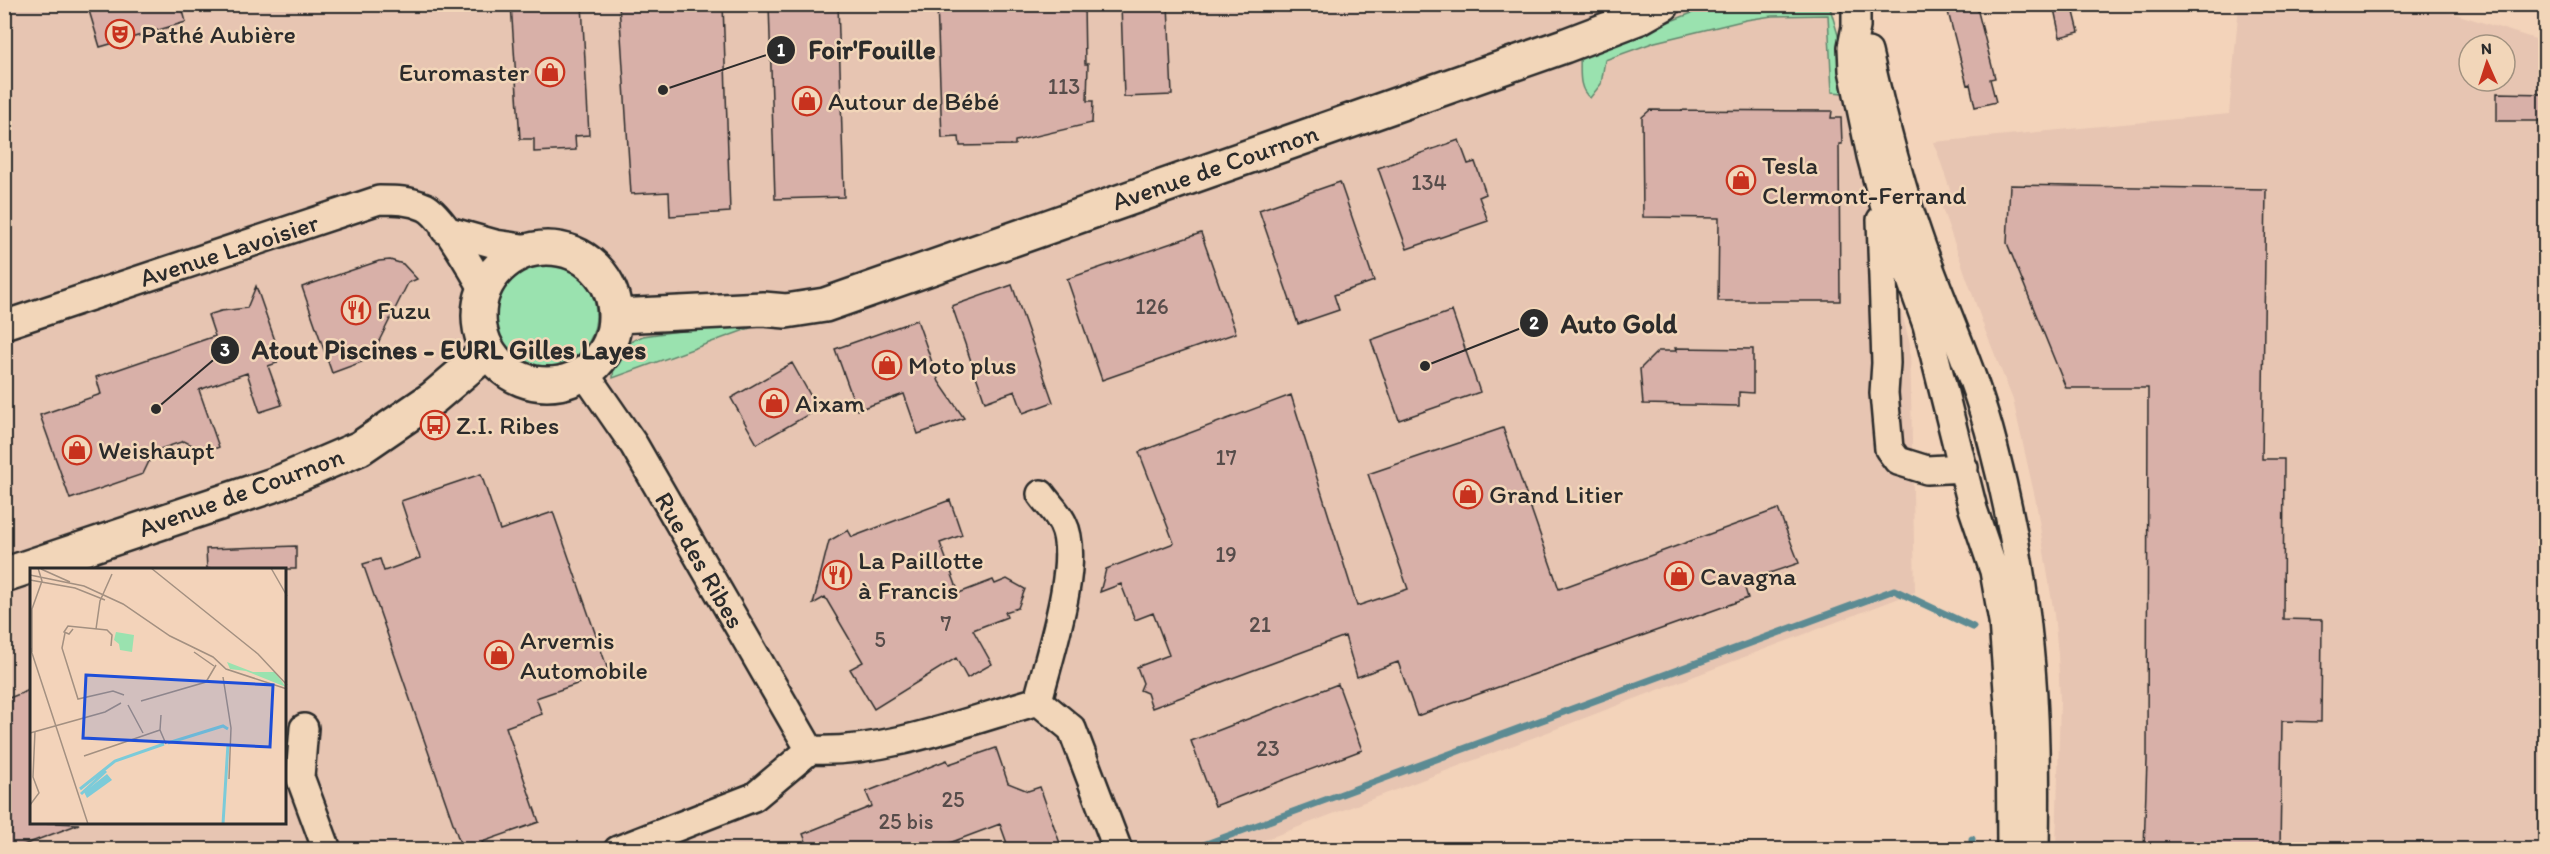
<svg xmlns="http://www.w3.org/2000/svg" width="2550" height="854" font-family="Itim,sans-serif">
<rect width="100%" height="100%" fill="#f3d3ba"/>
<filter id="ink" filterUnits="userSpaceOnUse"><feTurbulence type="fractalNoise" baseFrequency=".0167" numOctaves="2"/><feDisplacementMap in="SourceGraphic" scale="12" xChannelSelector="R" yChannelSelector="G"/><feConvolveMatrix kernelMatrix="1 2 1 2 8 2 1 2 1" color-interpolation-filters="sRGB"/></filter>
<g filter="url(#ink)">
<!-- built -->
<path fill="#e7c5b2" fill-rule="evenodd" d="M 5,5 L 1832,5 L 1835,37 L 1874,209 L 1910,344 L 1915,592 L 1241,849 L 5,850 ZM 32,569 L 285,569 L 285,822 L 32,822 Z
M 2239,5 L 2427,5 L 2545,42 L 2545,849 L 2056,849 L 2060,701 L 2058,655 L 2054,614 L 2036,502 L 2013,400 L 1985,330 L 1937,194 L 1950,190 L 1934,142 L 2229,114 ZM 2469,45 L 2505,45 L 2505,81 L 2469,81 Z"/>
<!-- green -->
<path fill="#9ae2af" stroke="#62866d" stroke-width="1.5" d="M 1706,5 L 1833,5 L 1830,8 L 1841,45 L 1850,87 L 1843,93 L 1832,92 L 1828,15 L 1772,16 L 1746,20 L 1655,42 L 1605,60 L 1601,84 L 1590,98 C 1577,88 1581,70 1580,55 L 1692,13 Z
M490 315a53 53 0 1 1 106 0a53 53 0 1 1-106 0Z
M 752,321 L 753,327 L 613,378 C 613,355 622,344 643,336 Z"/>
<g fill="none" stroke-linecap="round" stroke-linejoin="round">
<!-- stream -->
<path stroke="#5c8b93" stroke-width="7" d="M 1972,839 L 1972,850
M 1190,850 L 1894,590 L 1973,627"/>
</g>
<!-- building -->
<path fill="#d8b0a8" stroke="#2b2b2b" stroke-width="1.5" d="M 87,4 L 181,4 L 186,22 L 100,47 Z
M 511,4 L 582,4 L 589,135 L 575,136 L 576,150 L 534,152 L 534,139 L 520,139 Z
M 619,4 L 723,4 L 730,212 L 670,216 L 669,192 L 631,194 Z
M 769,4 L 838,4 L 844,197 L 775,199 Z
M 937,4 L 1084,4 L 1085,64 L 1088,64 L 1087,101 L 1093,101 L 1092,123 L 1015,141 L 1015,145 L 960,146 L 959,137 L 942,138 Z
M 1121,4 L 1168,4 L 1172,95 L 1124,97 Z
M 1946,4 L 1976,4 L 1995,78 L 1990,79 L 1996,102 L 1975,107 L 1970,84 L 1967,85 Z
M 2053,4 L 2072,4 L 2079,32 L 2060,37 Z
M 2497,93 L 2546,94 L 2546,121 L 2497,121 Z
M 1650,110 L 1832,111 L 1831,118 L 1841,118 L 1842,144 L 1839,144 L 1840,301 L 1718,301 L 1719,218 L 1643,217 L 1642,117 Z
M 1459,140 L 1468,164 L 1475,162 L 1486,194 L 1479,197 L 1488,221 L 1407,249 L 1378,168 Z
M 1340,182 L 1374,281 L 1334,295 L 1339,310 L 1298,324 L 1259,210 Z
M 2010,185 L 2266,189 L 2262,459 L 2284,459 L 2283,619 L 2322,620 L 2321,722 L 2282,721 L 2280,849 L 2144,849 L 2147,760 L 2148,388 L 2066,388 L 2007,243 Z
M 1201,233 L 1236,333 L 1102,380 L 1067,279 Z
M 390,260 L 403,264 L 417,279 L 408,283 L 370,359 L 332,373 L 302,287 L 379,261 Z
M 1012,285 L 1053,402 L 1023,413 L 1015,391 L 985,402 L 952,306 Z
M 256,286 L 279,352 L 277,363 L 268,366 L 282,405 L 260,412 L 247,373 L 199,390 L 219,447 L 206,452 L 184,441 L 154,451 L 143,474 L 70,499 L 40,415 L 101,394 L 96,377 L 215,336 L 208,315 L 221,311 L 247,308 Z
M 1452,311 L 1480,392 L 1399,420 L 1371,340 Z
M 917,320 L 939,382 L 964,418 L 918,434 L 904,394 L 857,410 L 835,349 Z
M 1675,348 L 1753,349 L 1753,393 L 1739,392 L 1739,406 L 1643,404 L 1640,369 L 1658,351 L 1676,351 Z
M 792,363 L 818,409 L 757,444 L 731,398 Z
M 1291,395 L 1357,606 L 1408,589 L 1368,474 L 1503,428 L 1559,589 L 1778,509 L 1799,563 L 1743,582 L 1748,598 L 1417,716 L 1398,662 L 1357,677 L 1345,636 L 1152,708 L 1147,693 L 1140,690 L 1143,683 L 1137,667 L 1169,655 L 1153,613 L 1135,620 L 1121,584 L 1100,592 L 1106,569 L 1174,543 L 1139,452 Z
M 481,474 L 500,530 L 553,512 L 609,673 L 536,698 L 542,714 L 506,727 L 539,822 L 482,842 L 485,849 L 462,849 L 363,564 L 380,559 L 384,571 L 420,558 L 401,501 Z
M 950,500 L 962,535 L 940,543 L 959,593 L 993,580 L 995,584 L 1007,579 L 1025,589 L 1018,608 L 1005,612 L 1007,617 L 973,630 L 992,664 L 967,678 L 956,658 L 874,709 L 850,669 L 863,662 L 825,597 L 813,604 L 829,541 L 848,530 L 852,537 Z
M 296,546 L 296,569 L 207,569 L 206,549 Z
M 1338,684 L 1362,750 L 1215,806 L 1191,741 Z
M 32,689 L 32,822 L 79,824 L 13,849 L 4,849 L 4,700 Z
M 996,748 L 1008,783 L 1028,791 L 1040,787 L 1062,849 L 1009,849 L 1000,824 L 944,845 L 945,849 L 809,849 L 803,834 L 872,806 L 866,792 L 947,760 L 949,764 Z"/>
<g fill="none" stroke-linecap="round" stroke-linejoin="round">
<!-- minor casing -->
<g stroke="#2b2b2b" stroke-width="32">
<path id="minor" d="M 1856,4 L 1856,27 L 1852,47 L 1853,70 L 1871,156 L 1884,204 L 1927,325 L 1973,509 L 1994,571 L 2003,621 L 2010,718 L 2011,850
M 1868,52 C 1882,114 1897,176 1918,236 C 1942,306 1975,373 1993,445 C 2010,510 2023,579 2029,646 C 2036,713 2036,782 2035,850
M 1881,220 L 1886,363 L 1884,393 L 1889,449 L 1898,461 L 1927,470 L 1964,468
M 445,230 L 495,244 L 529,249
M 4,325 L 379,200 C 396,200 409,200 425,207 C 442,215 473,271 483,288
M 585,374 L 634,445 L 810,750
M 1038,701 C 1048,659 1082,561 1063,524 C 1058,513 1048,504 1041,494
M 1038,701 L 1072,729 L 1118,850
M 304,728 L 300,777 L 327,850
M 618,850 L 754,797 L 810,750 C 883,754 968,721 1038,701"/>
</g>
<!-- secondary casing -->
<g stroke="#2b2b2b" stroke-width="38">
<path id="secondary" d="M479 316a68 68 0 1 1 136 0a68 68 0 1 1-136 0Z
M 617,316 L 763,309 L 786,311 L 825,305 L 1564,46 L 1640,17 L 1663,4
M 4,575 L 276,484 L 360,448 L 433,398 L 487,352"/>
</g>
<!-- minor -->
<use href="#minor" stroke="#f2d6b9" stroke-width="27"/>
<!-- secondary -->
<use href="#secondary" stroke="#f2d6b9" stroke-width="33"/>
</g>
</g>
<!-- icons -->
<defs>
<g id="theatre-ring" transform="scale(1.5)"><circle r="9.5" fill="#f2d6b9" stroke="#c8321e" stroke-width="1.5"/><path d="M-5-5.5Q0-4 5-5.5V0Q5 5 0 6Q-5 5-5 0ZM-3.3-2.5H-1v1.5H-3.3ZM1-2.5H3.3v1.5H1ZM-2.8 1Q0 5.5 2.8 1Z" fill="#c8321e"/></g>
<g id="shop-ring" transform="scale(1.5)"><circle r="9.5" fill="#f2d6b9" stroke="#c8321e" stroke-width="1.5"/><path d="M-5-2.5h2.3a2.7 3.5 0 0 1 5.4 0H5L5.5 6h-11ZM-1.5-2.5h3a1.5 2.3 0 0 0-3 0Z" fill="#c8321e"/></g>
<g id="restaurant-ring" transform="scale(1.5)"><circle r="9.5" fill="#f2d6b9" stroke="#c8321e" stroke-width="1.5"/><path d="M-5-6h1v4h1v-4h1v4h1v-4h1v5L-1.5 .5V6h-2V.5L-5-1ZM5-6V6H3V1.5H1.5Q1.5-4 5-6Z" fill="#c8321e"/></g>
<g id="bus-ring" transform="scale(1.5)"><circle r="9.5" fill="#f2d6b9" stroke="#c8321e" stroke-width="1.5"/><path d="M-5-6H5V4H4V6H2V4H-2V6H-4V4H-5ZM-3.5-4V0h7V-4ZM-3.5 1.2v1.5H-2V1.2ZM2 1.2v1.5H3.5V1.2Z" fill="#c8321e"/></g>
</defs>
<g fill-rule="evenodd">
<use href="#theatre-ring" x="120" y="34"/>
<use href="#shop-ring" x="550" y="72"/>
<use href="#shop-ring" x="807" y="101"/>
<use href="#shop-ring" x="1741" y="180"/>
<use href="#restaurant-ring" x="356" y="310"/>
<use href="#shop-ring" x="887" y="365"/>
<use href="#shop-ring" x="774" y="403"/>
<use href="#bus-ring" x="435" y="425"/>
<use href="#shop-ring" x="77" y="450"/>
<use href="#shop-ring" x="1468" y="494"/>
<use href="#restaurant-ring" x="837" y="575"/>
<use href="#shop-ring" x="1679" y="576"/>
<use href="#shop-ring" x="499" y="655"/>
</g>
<g text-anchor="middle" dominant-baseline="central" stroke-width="5" stroke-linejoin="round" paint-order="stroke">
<!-- number labels -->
<g font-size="22" fill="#564c4a">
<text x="1064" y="86">113</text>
<text x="1429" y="182">134</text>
<text x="1152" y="306">126</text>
<text x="1226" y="457">17</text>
<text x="1226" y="554">19</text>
<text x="946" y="623">7</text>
<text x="1260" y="624">21</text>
<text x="880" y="639">5</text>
<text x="1268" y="748">23</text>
<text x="953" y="799">25</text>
<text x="906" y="821">25 bis</text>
</g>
<!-- poi labels -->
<g font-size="26" fill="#2b2b2b" stroke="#f2d6b9" text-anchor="start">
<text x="141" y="34">Pathé Aubière</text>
<text x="529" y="72" text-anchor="end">Euromaster</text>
<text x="828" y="101">Autour de Bébé</text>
<text x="1762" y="165">Tesla<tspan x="1762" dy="30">Clermont-Ferrand</tspan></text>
<text x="377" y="310">Fuzu</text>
<text x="908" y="365">Moto plus</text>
<text x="795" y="403">Aixam</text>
<text x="456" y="425">Z.I. Ribes</text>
<text x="98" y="450">Weishaupt</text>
<text x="1489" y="494">Grand Litier</text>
<text x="858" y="560">La Paillotte<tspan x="858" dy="30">à Francis</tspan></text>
<text x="1700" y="576">Cavagna</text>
<text x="520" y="640">Arvernis<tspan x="520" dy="30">Automobile</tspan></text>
</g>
<!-- street labels -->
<g font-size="26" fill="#2b2b2b" stroke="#f2d6b9">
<text transform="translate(1215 167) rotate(-19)">Avenue de Cournon</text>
<text transform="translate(229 250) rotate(-18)">Avenue Lavoisier</text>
<text transform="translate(241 492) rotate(-20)">Avenue de Cournon</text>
<text transform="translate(700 560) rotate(60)">Rue des Ribes</text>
</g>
</g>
<!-- overview -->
<g transform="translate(30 568)">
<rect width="256" height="256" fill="#f3d3ba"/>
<path d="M 86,64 L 104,67 L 102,84 L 90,82 L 89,76 L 84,72 ZM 197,94 L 223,104 L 245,104 L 256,119 L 216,103 L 200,101 Z" fill="#9ae2af"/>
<path d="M 77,206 L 82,212 L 57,230 L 54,224 Z" fill="#7ccbd9"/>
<path fill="none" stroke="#7ccbd9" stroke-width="3" d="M 138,175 L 193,158 L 198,161M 50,221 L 85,193 L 134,176M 51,226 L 76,203M 193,256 L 198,176"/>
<path fill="none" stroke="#a39081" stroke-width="1.5" d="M 121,0 L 228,86 L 257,117M 241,0 L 257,28M 11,1 L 40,14M 0,7 L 54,18 L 93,36 L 140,68 L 183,89 L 196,101 L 257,121M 0,12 L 45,20 L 75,32M 43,61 L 39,66 L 34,64 L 38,58 L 77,62 L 82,67 L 81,78M 66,61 L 70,33 L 82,6M 35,65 L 32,80 L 48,131 L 83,123 L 94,127M 0,79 L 58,256M 2,84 L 2,41 L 12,13 L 8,0M 164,84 L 184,98M 193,109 L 201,160 L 199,211M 111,133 L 176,114 L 186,97M 98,137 L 113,165M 131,147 L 130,162 L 136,176M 0,165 L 75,144 L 91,135M 54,188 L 130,162M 0,237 L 9,225 L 3,209 L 5,163"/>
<path fill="#1d4ed8" fill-opacity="0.15" stroke="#1d4ed8" stroke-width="3" d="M 56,107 L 243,117 L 240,179 L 53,170 Z"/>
<rect width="256" height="256" fill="none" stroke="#2b2b2b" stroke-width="3"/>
</g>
<!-- callouts -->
<path fill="none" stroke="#2b2b2b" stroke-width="2" d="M663 90L781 50M1425 366L1534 323M156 409L225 350"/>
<g fill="#2b2b2b" stroke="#f2d6b9" stroke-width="2">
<circle cx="663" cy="90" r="6"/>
<circle cx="1425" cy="366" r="6"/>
<circle cx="156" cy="409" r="6"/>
<circle cx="781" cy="50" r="15"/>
<circle cx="1534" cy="323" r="15"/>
<circle cx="225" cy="350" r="15"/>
</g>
<g font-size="18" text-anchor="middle" font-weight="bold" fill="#fff">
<text x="781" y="56">1</text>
<text x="1534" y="329">2</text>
<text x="225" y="356">3</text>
</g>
<g font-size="27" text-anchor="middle" font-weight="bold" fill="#2b2b2b" stroke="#f2d6b9" stroke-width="5" stroke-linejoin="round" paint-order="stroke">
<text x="872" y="59">Foir'Fouille</text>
<text x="1619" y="333">Auto Gold</text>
<text x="449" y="359">Atout Piscines - EURL Gilles Layes</text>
</g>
<!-- margin -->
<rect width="2550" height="854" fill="none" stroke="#f2d6b9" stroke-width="24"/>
<rect x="12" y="12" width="2526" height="830" fill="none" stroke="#2b2b2b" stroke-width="2" filter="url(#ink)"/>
<!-- north arrow -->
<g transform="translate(2487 63) rotate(357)"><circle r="28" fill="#f2d6b9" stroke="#a29280" stroke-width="1.5"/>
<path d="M0-4.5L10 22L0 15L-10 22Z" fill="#c8321e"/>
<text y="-9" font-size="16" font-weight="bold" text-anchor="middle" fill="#2b2b2b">N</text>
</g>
</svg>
